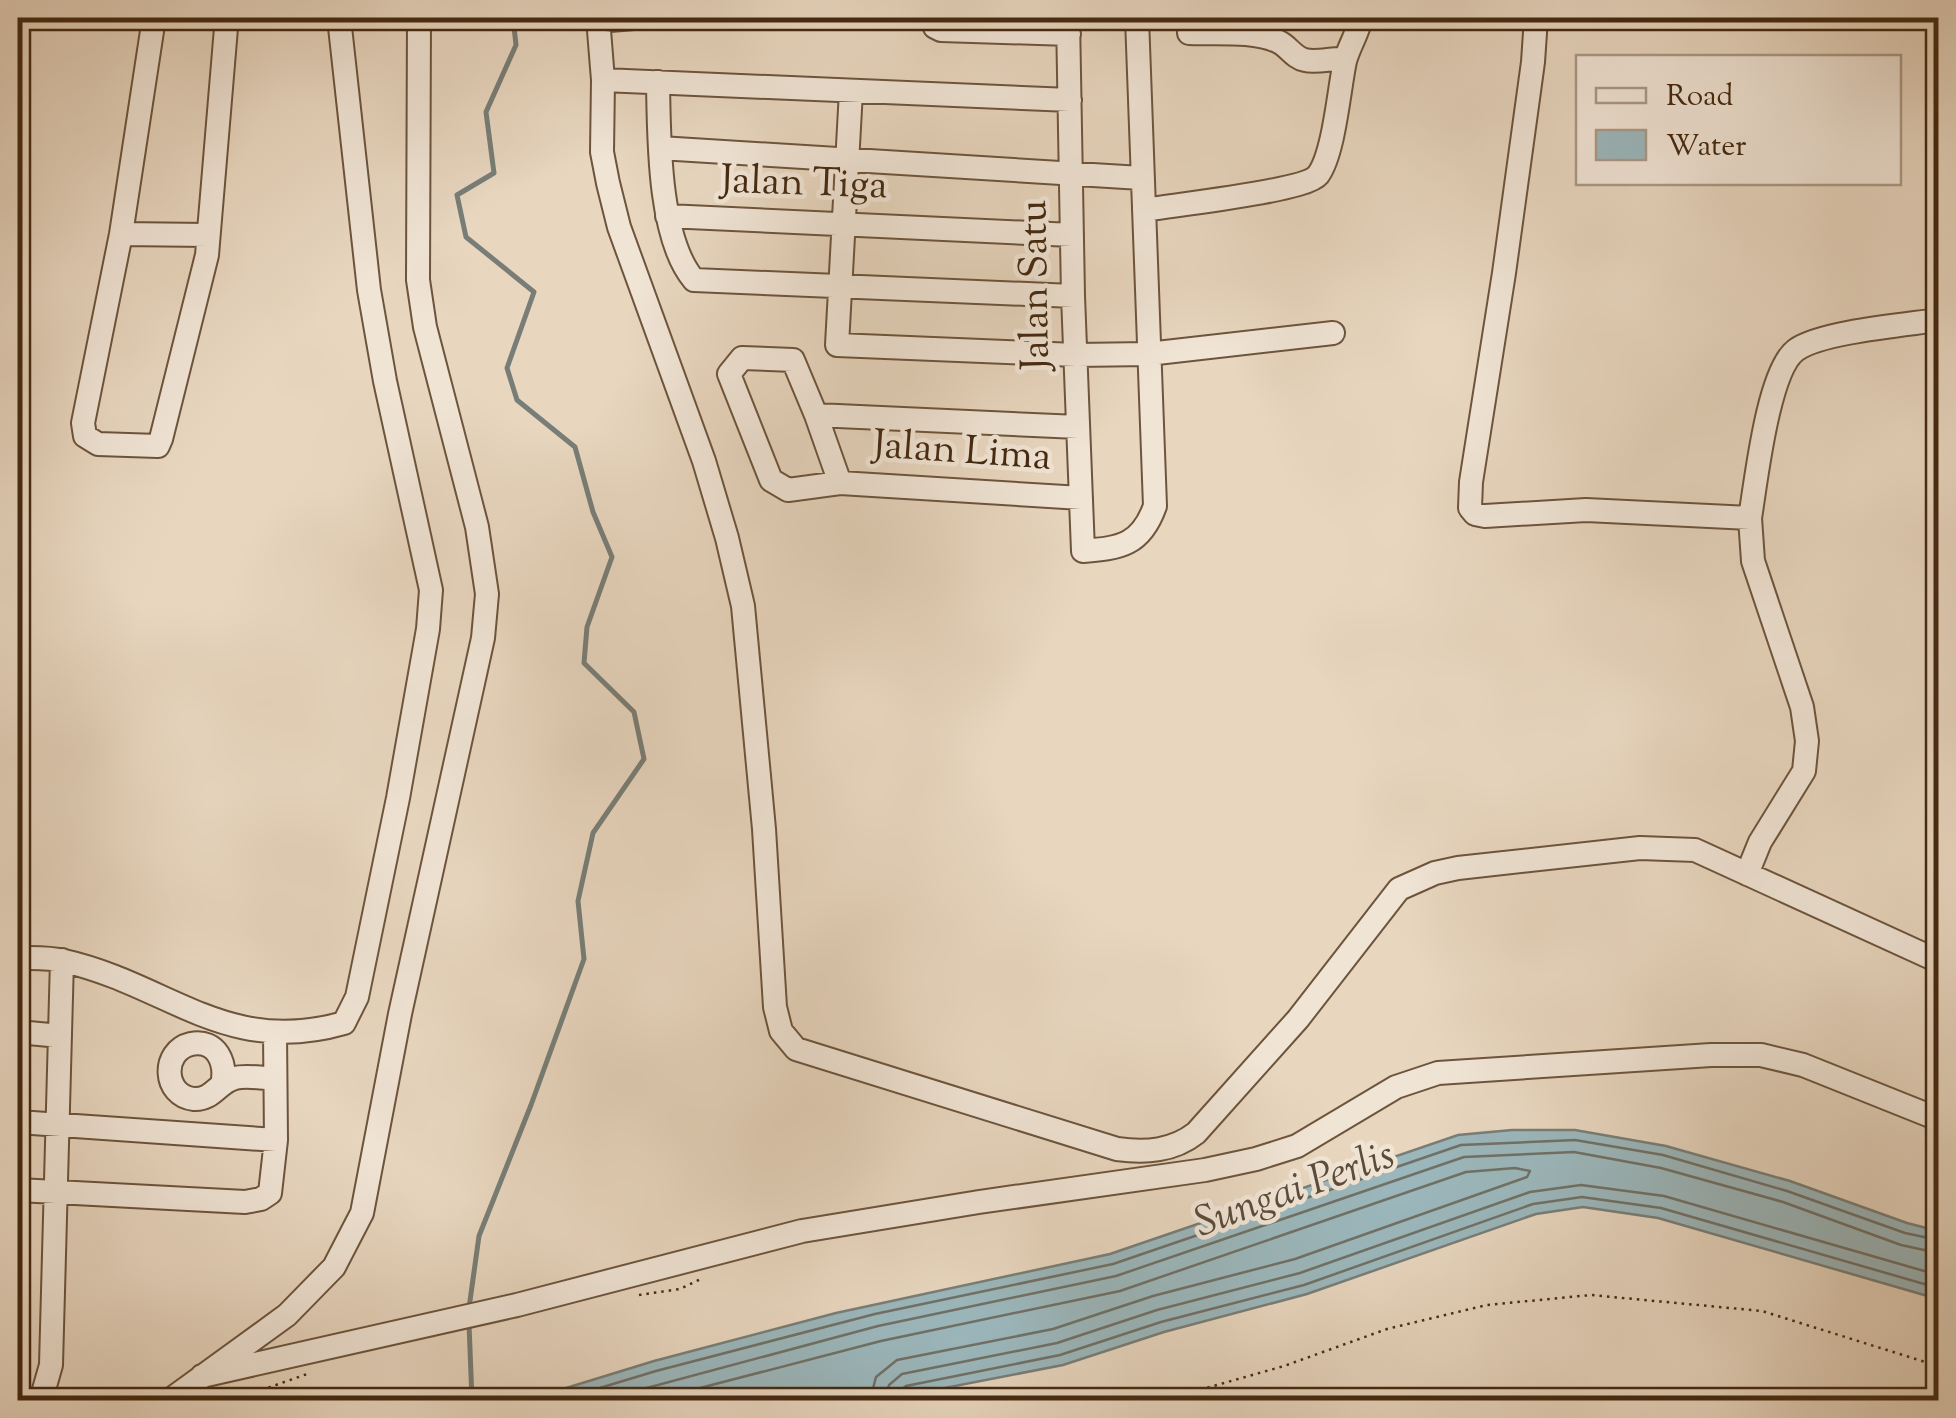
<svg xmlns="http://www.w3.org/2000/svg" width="1956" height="1418" font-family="'Sorts Mill Goudy',serif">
<rect width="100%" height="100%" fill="#e8d6bf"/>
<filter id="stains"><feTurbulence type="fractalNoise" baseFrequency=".002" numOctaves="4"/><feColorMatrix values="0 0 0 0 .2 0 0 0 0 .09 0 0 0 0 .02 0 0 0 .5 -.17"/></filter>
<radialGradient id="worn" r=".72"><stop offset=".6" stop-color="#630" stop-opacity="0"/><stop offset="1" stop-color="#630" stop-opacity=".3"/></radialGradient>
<!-- water -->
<path fill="#9bb7bc" stroke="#787e77" stroke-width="2.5" d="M 1512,1130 L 1575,1130 L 1666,1146 L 1790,1181 L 1907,1223 L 1938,1231 L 1938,1299 L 1658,1218 L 1583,1207 L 1536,1214 L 1307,1294 L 1164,1332 L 1063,1365 L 883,1400 L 527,1400 L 654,1361 L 836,1313 L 1110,1254 L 1458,1135 Z"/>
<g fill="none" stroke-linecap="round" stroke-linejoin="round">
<!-- shore -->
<path stroke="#707066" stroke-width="2.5" d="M 560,1400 L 656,1371 L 875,1314 L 1113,1264 L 1461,1145 L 1575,1140 L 1663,1155 L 1787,1191 L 1905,1233 L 1938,1240
M 602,1400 L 878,1326 L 1116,1276 L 1464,1157 L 1574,1152 L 1661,1168 L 1783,1202 L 1901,1245 L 1938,1253
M 654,1400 L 881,1341 L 1120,1291 L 1466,1172 L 1515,1168 L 1530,1171 L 1527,1177 L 1295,1259 L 1153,1296 L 1053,1329 L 897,1360 L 876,1377 L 870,1400
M 885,1400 L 889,1385 L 902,1374 L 1057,1343 L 1157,1310 L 1300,1273 L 1530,1192 L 1581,1185 L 1664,1196 L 1938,1275
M 898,1400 L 900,1391 L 906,1386 L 1060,1355 L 1161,1322 L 1304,1285 L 1533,1204 L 1582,1197 L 1661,1208 L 1938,1288"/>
<!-- stream -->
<path stroke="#787e77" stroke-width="5" d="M 469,1308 L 479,1236 L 531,1105 L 584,959 L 578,901 L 593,833 L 644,759 L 634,712 L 584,663 L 587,627 L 612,557 L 593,512 L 575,447 L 517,400 L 507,368 L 534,292 L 466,237 L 457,195 L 494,173 L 486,112 L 516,45 L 513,18
M 469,1324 L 472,1400"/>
<!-- minor casing -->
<g stroke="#6d543c" stroke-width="26">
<path id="minor" d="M 154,18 L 121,234 L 83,423 L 85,436 L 98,444 L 158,446 L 161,439 L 207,255 L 226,28 L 221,18
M 598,18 L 603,80 L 602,152 L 608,183 L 619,227 L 704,461 L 727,538 L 743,606 L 764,829 L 775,1007 L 781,1031 L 796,1049 L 1117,1149 C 1146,1153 1173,1151 1196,1133 L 1298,1019 L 1399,889 L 1435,873 L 1458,868 L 1640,848 L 1695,850 L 1938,961
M 935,18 L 935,27 L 941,30 L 1069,34
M 1068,18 L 1073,296 L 1083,551 C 1121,548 1141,545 1155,506 L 1137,18
M 1536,18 L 1533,62 L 1504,273 L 1471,482 L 1470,508 L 1475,514 L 1485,516 L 1586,510 L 1750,518
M 598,21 L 634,18
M 1189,33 C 1216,34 1254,30 1279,42 C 1288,46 1294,58 1305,60 C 1316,63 1333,58 1345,59
M 603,80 L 1070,100
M 658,82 C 659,136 658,238 694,280 L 1073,296
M 851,91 L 837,345 L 1076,355 L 1148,354 L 1333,333
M 660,148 L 1141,178
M 1144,210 C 1173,205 1305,191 1318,175 C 1334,154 1339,89 1345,61 C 1349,46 1358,33 1361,18
M 667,216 L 1072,235
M 121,234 L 208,235
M 816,415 L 840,483
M 1078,427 L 816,415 L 793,360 L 742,358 L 729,374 L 771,480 L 788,490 L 840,483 L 1081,498
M 1747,874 L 1760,842 L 1804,771 L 1807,741 L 1802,707 L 1753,561 L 1750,518 C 1756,482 1768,370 1796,350 C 1821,332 1904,325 1938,320
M 18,958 C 32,958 49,957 64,961 C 167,984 227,1057 344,1023 L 357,997 L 398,798 L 428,629 L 431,590 L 385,381 L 369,290 L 339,18
M 18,1032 L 60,1036
M 222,1085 C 227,1063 217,1039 191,1044 C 161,1051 163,1096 194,1099 C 213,1100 218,1082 235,1078 C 246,1075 263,1078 275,1079
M 18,1122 L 276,1140
M 18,1190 L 245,1202 L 261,1199 L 270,1193 L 276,1140 L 275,1033
M 202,1376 L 517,1305 L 802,1231 L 979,1202 L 1205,1170 L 1256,1159 L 1297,1146 L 1396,1087 L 1438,1073 L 1711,1055 L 1761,1055 L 1803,1065 L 1938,1119
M 41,1400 L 51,1365 L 62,960
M 170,1400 L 287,1315 L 334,1267 L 362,1213 L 400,1014 L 483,638 L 487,594 L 477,527 L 425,327 L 418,280 L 419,18"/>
</g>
<!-- path -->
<path stroke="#442910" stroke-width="2.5" stroke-dasharray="2.5 5" stroke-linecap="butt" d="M 639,1295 L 680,1289 L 703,1278
M 233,1400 L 310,1373
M 1164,1400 L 1284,1366 L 1387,1329 L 1487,1305 L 1591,1295 L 1762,1311 L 1938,1366"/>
<!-- minor -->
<use href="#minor" stroke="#f0e4d5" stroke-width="22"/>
</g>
<g text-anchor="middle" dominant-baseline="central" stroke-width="9" stroke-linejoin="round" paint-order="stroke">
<!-- street labels -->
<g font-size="40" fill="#442910" stroke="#f0e4d5">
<text transform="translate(804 185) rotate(2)">Jalan Tiga</text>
<text transform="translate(1037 285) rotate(-91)">Jalan Satu</text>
<text transform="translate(962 453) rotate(4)">Jalan Lima</text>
</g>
<!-- water labels -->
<g font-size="42" font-style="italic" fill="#5a4c3b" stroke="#f0e4d5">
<text transform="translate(1295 1191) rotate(-20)">Sungai Perlis</text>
</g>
</g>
<!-- margin -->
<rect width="1956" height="1418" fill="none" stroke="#e8d6bf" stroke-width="60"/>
<rect x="20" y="20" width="1916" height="1378" fill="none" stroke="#442910" stroke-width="5"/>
<rect x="30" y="30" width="1896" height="1358" fill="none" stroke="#442910" stroke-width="2.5"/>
<!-- legend -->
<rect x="1576" y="55" width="325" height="130" fill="#f0e4d5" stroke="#ab9986" stroke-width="2.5"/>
<rect x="1596" y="88" width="50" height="15" fill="#f0e4d5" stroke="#ab9986" stroke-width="2.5"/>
<text x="1666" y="105" font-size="30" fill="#442910">Road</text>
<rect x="1596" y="130" width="50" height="30" fill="#9bb7bc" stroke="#ab9986" stroke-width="2.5"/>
<text x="1666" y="155" font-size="30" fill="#442910">Water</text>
<rect width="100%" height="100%" filter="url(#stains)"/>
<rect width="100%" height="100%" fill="url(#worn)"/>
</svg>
